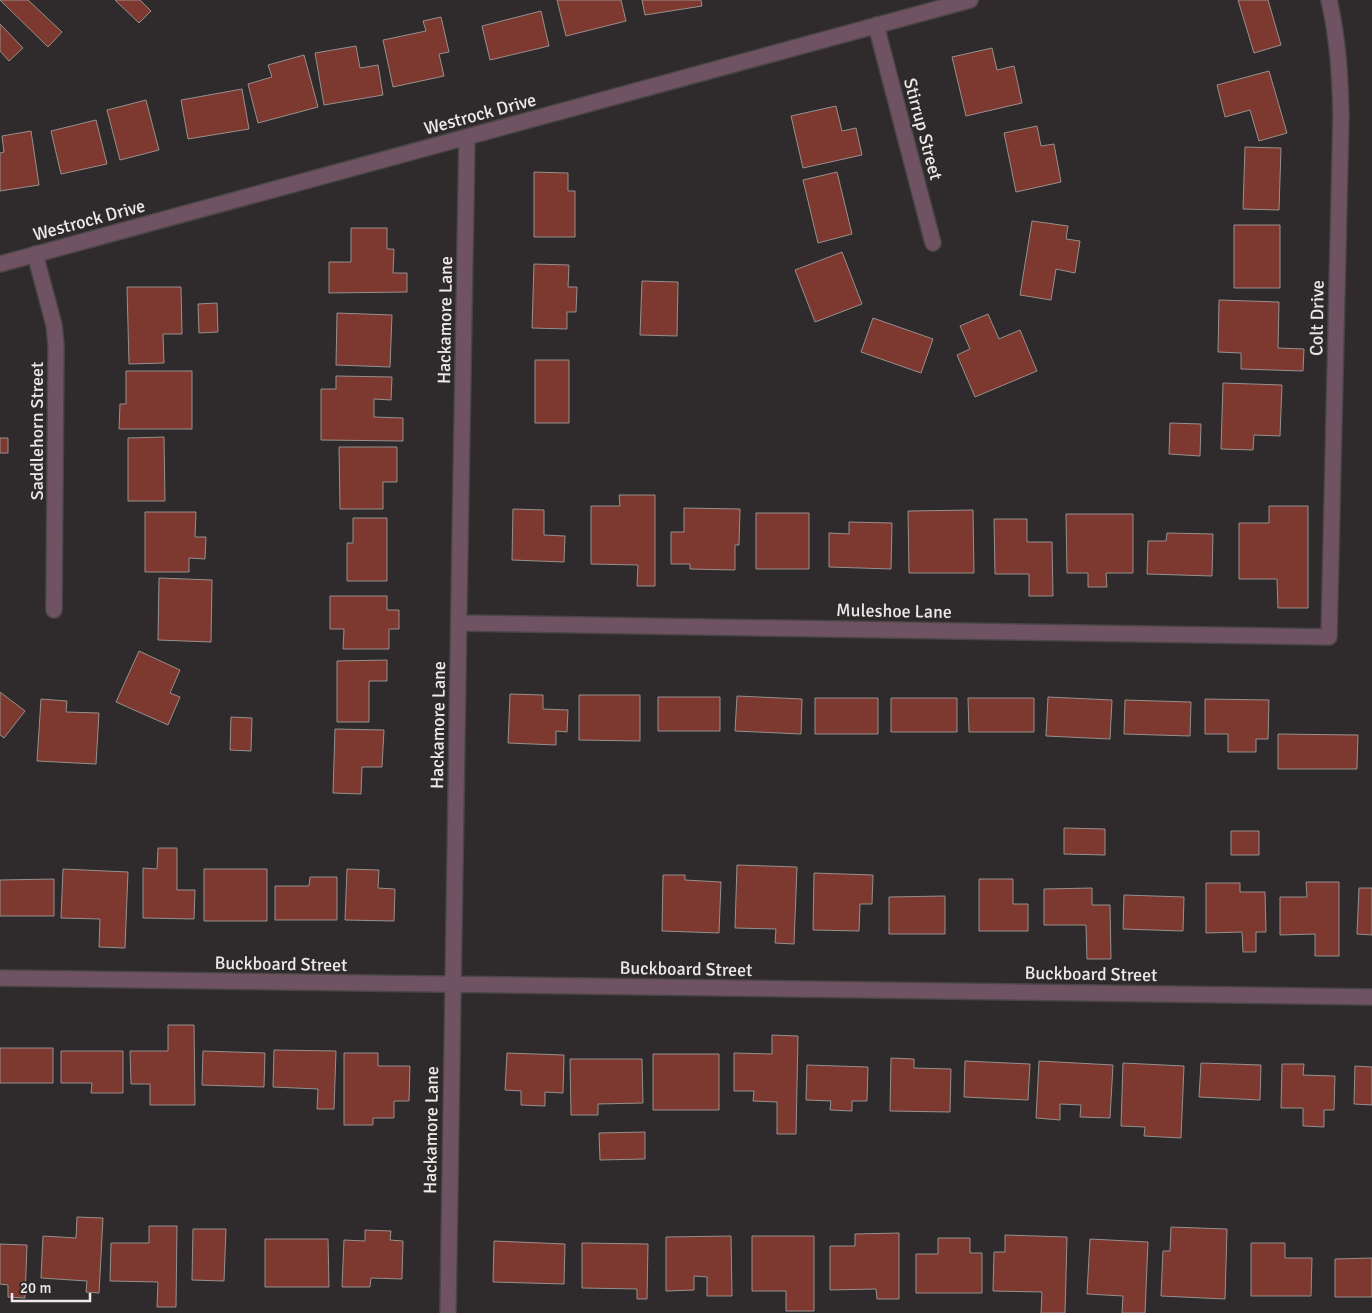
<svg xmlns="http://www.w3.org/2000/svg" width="1372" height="1313" font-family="Signika,sans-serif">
<rect width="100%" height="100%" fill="#2f2a2b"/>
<!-- building -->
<path fill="#7d392f" stroke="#96908e" d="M 0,0 L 28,0 L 62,32 L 48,47 Z
M 115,0 L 140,0 L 151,11 L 139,23 Z
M 557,0 L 621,0 L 626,21 L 566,36 Z
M 642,0 L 701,0 L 702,6 L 645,15 Z
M 1238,0 L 1268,0 L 1281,45 L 1254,53 Z
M 541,11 L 549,46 L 490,60 L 482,26 Z
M 441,17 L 449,52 L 439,54 L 444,76 L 393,87 L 383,40 L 426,31 L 423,21 Z
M 0,24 L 23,48 L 9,61 L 0,51 Z
M 356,46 L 360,68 L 378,65 L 383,95 L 324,105 L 315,53 Z
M 992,48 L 997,70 L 1014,66 L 1022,103 L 966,116 L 952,57 Z
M 304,55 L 318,107 L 258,123 L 248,84 L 272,77 L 268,65 Z
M 1269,71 L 1287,133 L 1259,141 L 1250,110 L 1225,117 L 1217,85 Z
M 242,89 L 249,129 L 188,139 L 181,100 Z
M 146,100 L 159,150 L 120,160 L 107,110 Z
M 836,106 L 842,131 L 856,128 L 862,155 L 803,168 L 791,116 Z
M 96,120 L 107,164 L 61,174 L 51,131 Z
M 1037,126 L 1041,146 L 1054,144 L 1061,182 L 1016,192 L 1004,133 Z
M 31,131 L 39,185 L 0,191 L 0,153 L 4,152 L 2,136 Z
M 1245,147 L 1281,148 L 1279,210 L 1243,209 Z
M 534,172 L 568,173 L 568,191 L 575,191 L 575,237 L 534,237 Z
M 837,172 L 852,234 L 818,243 L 803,180 Z
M 1032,221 L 1068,226 L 1066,239 L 1080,241 L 1075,273 L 1056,269 L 1051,300 L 1020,295 Z
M 1234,225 L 1280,225 L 1280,288 L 1234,288 Z
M 351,228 L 387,228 L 387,249 L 394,249 L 393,273 L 407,273 L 407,292 L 329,293 L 329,262 L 351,262 Z
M 842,252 L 862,304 L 815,322 L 795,270 Z
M 534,264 L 569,265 L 568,287 L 577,287 L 576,312 L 567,312 L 567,329 L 532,328 Z
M 642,281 L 678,282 L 677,336 L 640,335 Z
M 127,287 L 181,287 L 182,334 L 163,334 L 164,363 L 129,364 Z
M 1219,300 L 1279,302 L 1278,348 L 1304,349 L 1303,371 L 1241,369 L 1241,353 L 1218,352 Z
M 217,303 L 218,332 L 199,333 L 198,304 Z
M 337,313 L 392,315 L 390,367 L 336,365 Z
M 988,314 L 999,339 L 1020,330 L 1037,371 L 975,397 L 957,355 L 970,349 L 960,326 Z
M 873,318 L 933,339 L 921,373 L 861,352 Z
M 535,360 L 569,360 L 569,423 L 535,423 Z
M 126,371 L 192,371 L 192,429 L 119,429 L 120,404 L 126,404 Z
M 336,376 L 392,377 L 391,400 L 374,399 L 374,417 L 403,418 L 403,441 L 321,440 L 321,389 L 336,389 Z
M 1223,383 L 1282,385 L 1280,436 L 1254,435 L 1253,450 L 1221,449 Z
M 1170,423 L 1201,424 L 1200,456 L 1169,454 Z
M 164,437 L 165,501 L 128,501 L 128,438 Z
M 0,438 L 8,438 L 8,453 L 0,453 Z
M 339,447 L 397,447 L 397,482 L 383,482 L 383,509 L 340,509 Z
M 619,495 L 655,495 L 655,586 L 637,586 L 638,565 L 591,564 L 591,506 L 620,506 Z
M 1269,506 L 1308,506 L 1308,608 L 1278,608 L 1277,579 L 1239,579 L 1239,523 L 1269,523 Z
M 684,508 L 740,509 L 739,545 L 735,545 L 735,570 L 690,569 L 690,564 L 671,564 L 671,532 L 684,532 Z
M 513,509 L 544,510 L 544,535 L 565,536 L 564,562 L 512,560 Z
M 973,510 L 974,573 L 909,573 L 908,511 Z
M 145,512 L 196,512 L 195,537 L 206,537 L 205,559 L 189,558 L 189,572 L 145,572 Z
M 756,513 L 809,513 L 809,569 L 756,569 Z
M 1066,514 L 1133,514 L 1133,573 L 1106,573 L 1107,587 L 1088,587 L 1088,573 L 1067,573 Z
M 353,518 L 387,518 L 387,581 L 347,581 L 347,543 L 353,543 Z
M 994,519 L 1027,519 L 1027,542 L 1052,542 L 1053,596 L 1029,596 L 1029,574 L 995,574 Z
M 849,522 L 892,523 L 891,569 L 829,567 L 829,533 L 849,534 Z
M 1167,533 L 1213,534 L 1212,576 L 1147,574 L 1148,541 L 1166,541 Z
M 159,578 L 212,580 L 211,642 L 158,640 Z
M 330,596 L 387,596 L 387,610 L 399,610 L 399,629 L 389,629 L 389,649 L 343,649 L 344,629 L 330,629 Z
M 139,651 L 180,670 L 170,693 L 180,697 L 168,725 L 116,702 Z
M 387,660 L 387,681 L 369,681 L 369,722 L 337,722 L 337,661 Z
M 0,692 L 25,711 L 4,738 L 0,735 Z
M 510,694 L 543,695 L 543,709 L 568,710 L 567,732 L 556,731 L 556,745 L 508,743 Z
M 579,695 L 640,695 L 640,741 L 579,740 Z
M 737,696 L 802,699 L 801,734 L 735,731 Z
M 658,697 L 720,697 L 720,731 L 658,731 Z
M 1048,697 L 1112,700 L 1110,739 L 1046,736 Z
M 815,698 L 878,698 L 878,734 L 815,734 Z
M 891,698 L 957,698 L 957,732 L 891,732 Z
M 968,698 L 1034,698 L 1034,732 L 969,732 Z
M 41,699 L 67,701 L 66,712 L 99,713 L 96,764 L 37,761 Z
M 1205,699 L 1269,700 L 1268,739 L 1256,739 L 1256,752 L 1228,752 L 1228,734 L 1205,734 Z
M 1125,700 L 1191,702 L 1190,736 L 1124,734 Z
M 231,717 L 252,718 L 251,751 L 230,750 Z
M 335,729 L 384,730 L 382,767 L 362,767 L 361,794 L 333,793 Z
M 1278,734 L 1358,735 L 1357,769 L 1278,769 Z
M 1064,828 L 1105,829 L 1105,855 L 1064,854 Z
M 1231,831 L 1259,831 L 1259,855 L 1231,855 Z
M 158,848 L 177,848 L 177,890 L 195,890 L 194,919 L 143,918 L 143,868 L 157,869 Z
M 737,865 L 797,867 L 794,944 L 775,943 L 776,929 L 735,928 Z
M 63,869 L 128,872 L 125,948 L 99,947 L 100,919 L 61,918 Z
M 204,869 L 267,869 L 267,921 L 204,921 Z
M 347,869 L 379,870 L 378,888 L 395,889 L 394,921 L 345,920 Z
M 814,873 L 873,875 L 872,904 L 860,904 L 859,931 L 813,930 Z
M 663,875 L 685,875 L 685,880 L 721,882 L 719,933 L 662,931 Z
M 310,877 L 337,877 L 337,920 L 275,920 L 275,886 L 309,886 Z
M 54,879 L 54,916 L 0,916 L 0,880 Z
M 979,879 L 1013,879 L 1013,904 L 1028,904 L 1028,931 L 979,931 Z
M 1306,882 L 1339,882 L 1339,956 L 1315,956 L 1315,934 L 1280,935 L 1280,897 L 1307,897 Z
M 1206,883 L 1240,883 L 1240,892 L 1265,892 L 1266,932 L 1256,932 L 1256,952 L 1243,952 L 1242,932 L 1206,933 Z
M 1092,888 L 1092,905 L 1110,905 L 1111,959 L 1087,959 L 1086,925 L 1044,925 L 1044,889 Z
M 1359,888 L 1372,888 L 1372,935 L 1357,934 Z
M 1124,895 L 1184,897 L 1183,931 L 1123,929 Z
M 945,896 L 945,934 L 889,934 L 889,897 Z
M 168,1025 L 194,1025 L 195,1105 L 150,1105 L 150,1084 L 131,1084 L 130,1051 L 168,1051 Z
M 772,1035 L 798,1036 L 796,1134 L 777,1134 L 777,1102 L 753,1101 L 754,1091 L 734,1091 L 734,1053 L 772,1054 Z
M 0,1048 L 53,1048 L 53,1083 L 0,1083 Z
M 274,1050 L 336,1051 L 334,1109 L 317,1109 L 318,1089 L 273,1087 Z
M 61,1051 L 123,1051 L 123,1093 L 91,1093 L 92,1083 L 61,1083 Z
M 203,1051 L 265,1053 L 264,1087 L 202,1085 Z
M 344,1053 L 378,1053 L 378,1066 L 410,1066 L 409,1101 L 394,1101 L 394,1118 L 373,1118 L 373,1125 L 344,1125 Z
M 507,1053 L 564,1055 L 563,1093 L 545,1092 L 545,1106 L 521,1105 L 521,1091 L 505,1090 Z
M 653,1054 L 719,1054 L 719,1110 L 653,1110 Z
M 891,1058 L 914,1059 L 914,1068 L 951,1069 L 950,1112 L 890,1111 Z
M 570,1059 L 642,1059 L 643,1103 L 598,1104 L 598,1115 L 571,1115 Z
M 965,1061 L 1030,1064 L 1028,1100 L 964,1097 Z
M 1039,1061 L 1113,1065 L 1110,1118 L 1080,1117 L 1081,1105 L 1060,1104 L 1060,1120 L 1036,1118 Z
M 1123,1063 L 1184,1066 L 1181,1138 L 1144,1136 L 1145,1127 L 1121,1126 Z
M 1201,1063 L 1261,1065 L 1260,1100 L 1199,1097 Z
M 1282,1064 L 1304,1064 L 1303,1075 L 1335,1076 L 1334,1110 L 1324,1110 L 1324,1127 L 1303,1126 L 1303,1108 L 1281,1108 Z
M 807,1065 L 868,1067 L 867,1101 L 852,1101 L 852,1111 L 830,1110 L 831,1101 L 806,1100 Z
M 1355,1066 L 1372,1067 L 1372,1105 L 1354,1104 Z
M 645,1132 L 645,1159 L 600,1160 L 599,1133 Z
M 77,1217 L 103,1218 L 99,1293 L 86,1292 L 87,1281 L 41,1278 L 43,1236 L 76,1238 Z
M 149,1226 L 177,1226 L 176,1307 L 157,1307 L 158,1282 L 110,1281 L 111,1243 L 149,1243 Z
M 1171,1227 L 1227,1229 L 1225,1299 L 1161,1296 L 1163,1251 L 1170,1251 Z
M 193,1229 L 226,1229 L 224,1281 L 192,1280 Z
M 365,1230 L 391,1231 L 390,1240 L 403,1241 L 402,1279 L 371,1278 L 370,1287 L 342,1287 L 344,1240 L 365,1241 Z
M 899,1233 L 899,1299 L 877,1299 L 876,1289 L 830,1290 L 830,1246 L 855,1246 L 855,1234 Z
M 1005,1235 L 1067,1237 L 1065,1313 L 1041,1313 L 1042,1292 L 993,1291 L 994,1252 L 1005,1252 Z
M 731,1236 L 732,1296 L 707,1296 L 707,1277 L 694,1276 L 694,1290 L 666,1291 L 666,1237 Z
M 752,1236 L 814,1236 L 814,1311 L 786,1311 L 786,1291 L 752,1291 Z
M 938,1238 L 970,1238 L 970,1253 L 982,1253 L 982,1293 L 916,1293 L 916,1254 L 938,1254 Z
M 265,1239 L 328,1239 L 329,1287 L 265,1287 Z
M 1090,1239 L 1148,1242 L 1145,1313 L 1122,1313 L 1123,1296 L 1087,1294 Z
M 494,1241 L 565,1244 L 564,1284 L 493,1282 Z
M 582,1243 L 648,1244 L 647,1299 L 637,1299 L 637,1289 L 582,1288 Z
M 1251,1243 L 1285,1243 L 1285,1258 L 1312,1258 L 1311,1296 L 1251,1296 Z
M 0,1244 L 27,1245 L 25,1298 L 8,1297 L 8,1285 L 0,1284 Z
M 1372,1258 L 1372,1297 L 1335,1297 L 1335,1259 Z"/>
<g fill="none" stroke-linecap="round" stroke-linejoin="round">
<!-- minor casing -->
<g stroke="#4a4546" stroke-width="18">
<path id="minor" d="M 876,25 L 933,243
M 35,254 L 54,325 L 56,345 L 54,610
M 0,264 L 970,0
M 459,623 L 1329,637 L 1341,115 C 1340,75 1338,39 1329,0
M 0,978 L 1372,997
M 448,1313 C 452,921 461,529 467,137"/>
</g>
<!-- minor -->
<use href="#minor" stroke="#705362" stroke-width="15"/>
</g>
<g text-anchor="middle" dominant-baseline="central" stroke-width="4" stroke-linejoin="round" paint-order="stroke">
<!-- street labels -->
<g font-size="18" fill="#ede9ea" stroke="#2f2a2b">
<text transform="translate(480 114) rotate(-15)">Westrock Drive</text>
<text transform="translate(923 129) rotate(75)">Stirrup Street</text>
<text transform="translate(89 220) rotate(-15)">Westrock Drive</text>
<text transform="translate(1317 318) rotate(-89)">Colt Drive</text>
<text transform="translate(445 320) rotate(-89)">Hackamore Lane</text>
<text transform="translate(37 431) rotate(-90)">Saddlehorn Street</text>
<text transform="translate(894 611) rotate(1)">Muleshoe Lane</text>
<text transform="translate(438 725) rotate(-89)">Hackamore Lane</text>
<text transform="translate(281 964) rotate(1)">Buckboard Street</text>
<text transform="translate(686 969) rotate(1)">Buckboard Street</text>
<text transform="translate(1091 974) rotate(1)">Buckboard Street</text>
<text transform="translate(431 1130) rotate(-89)">Hackamore Lane</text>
</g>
</g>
<!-- scale -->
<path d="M12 1293v8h78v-8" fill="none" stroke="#ede9ea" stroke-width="2.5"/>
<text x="20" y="1293" font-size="15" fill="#ede9ea" stroke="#2f2a2b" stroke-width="4" paint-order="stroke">20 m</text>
</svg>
